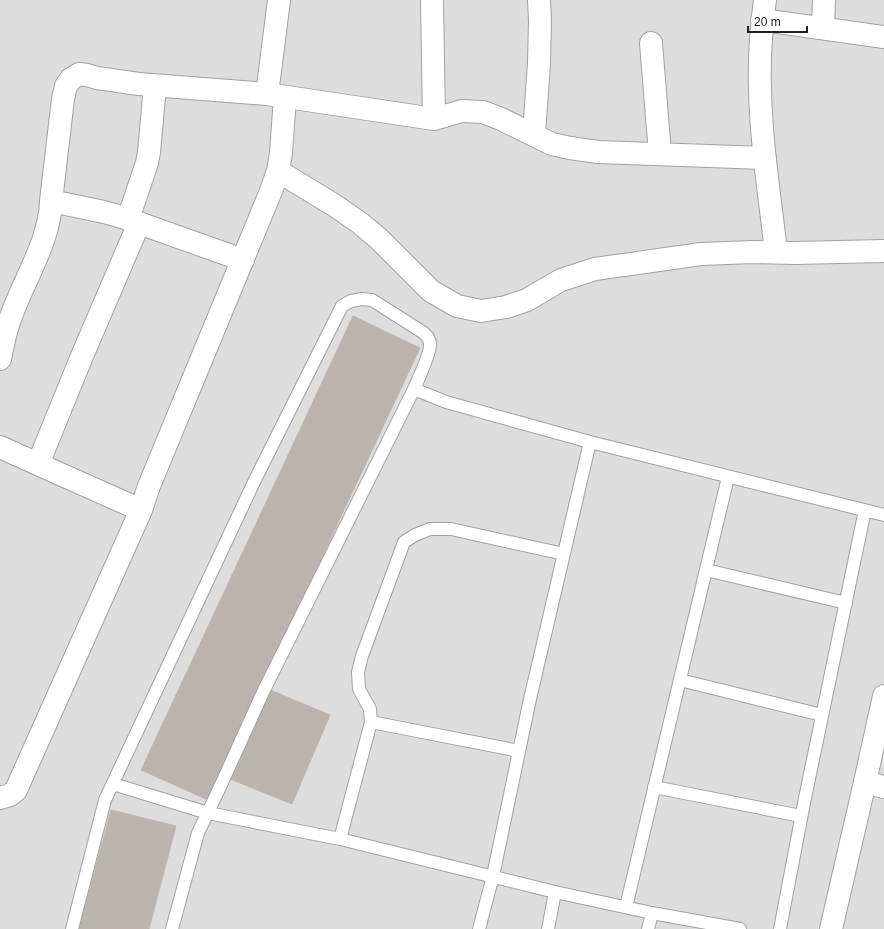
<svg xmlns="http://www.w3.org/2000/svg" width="884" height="929" font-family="Helvetica,sans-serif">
<rect width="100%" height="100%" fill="#f0eee8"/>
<!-- residential -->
<path fill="#dedddd" d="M 0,0 L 884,0 L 884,929 L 0,929 Z"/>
<!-- building -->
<path fill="#b9b4ae" stroke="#c0b7ac" d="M 353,316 L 420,348 L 208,800 L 141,770 Z
M 268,689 L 330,715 L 292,804 L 230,779 Z
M 111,810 L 176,826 L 149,929 L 79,929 Z"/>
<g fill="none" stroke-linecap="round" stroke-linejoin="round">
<!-- service casing -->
<g stroke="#a1a1a1" stroke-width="14">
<path id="service" d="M 706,570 L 846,603
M 680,680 L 822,715
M 371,722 L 519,751
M 113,784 L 208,813 L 340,839 L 555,892 L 652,913 L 740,929
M 654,787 L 801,816
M 340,839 L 371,722 L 370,709 L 359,689 L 358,672 L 362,656 L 404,542 L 415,535 L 430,529 L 451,529 L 564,554
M 626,907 L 728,477
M 72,929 L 105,800 L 253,484 L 342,306 L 351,301 L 362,299 L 372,300 L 424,333 C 427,336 430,339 430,344 C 431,352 418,380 414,389 L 446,402 L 590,442 L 884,515
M 172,929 L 198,833 L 220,787 L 264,690 L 414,389
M 479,929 L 493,876 L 530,699 L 590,442
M 548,929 L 555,892
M 648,929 L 652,913
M 780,929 L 805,798 L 865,510"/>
</g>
<!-- minor casing -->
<g stroke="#a1a1a1" stroke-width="24">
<path id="minor" d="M 432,0 L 434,119
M 765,0 C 761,29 759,59 760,88 C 761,143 770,198 776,252
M 762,20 L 884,37
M 823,28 L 824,0
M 651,43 L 660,154
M 267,94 L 279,0
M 534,135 L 539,63 L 540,21 L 539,0
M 278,171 L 334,205 L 360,223 L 379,239 L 431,291 L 457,306 L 481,311 L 506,307 L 527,300 L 561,280 L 595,269 L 701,254 L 753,252 L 795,253 L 884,251
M 51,201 L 104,212 L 122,217 L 243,260
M 128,219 L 147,163 L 149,152 L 155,86
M 0,359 C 3,344 6,328 12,314 C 25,278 50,240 51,201 L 63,99 L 66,86 L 71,79 L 79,74 L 87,75 L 97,78 L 139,84 L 267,94 L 434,119 L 462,111 L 483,112 L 501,119 L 552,144 L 570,148 L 598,152 L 765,158
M 0,447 L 60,474 L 141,510
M 38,464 L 82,356 L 139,223
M 865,782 L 884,787
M 0,798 L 10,795 L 16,790 L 141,510 L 149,486 L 271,191 L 278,171 L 281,153 L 285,97"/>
</g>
<!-- tertiary casing -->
<g stroke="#a1a1a1" stroke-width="24">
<path id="tertiary" d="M 831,929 L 865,782 L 884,696"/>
</g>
<!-- service -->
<use href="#service" stroke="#fff" stroke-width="12"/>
<!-- minor -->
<use href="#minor" stroke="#fff" stroke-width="22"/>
<!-- tertiary -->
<use href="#tertiary" stroke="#fff" stroke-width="22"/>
</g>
<!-- scale -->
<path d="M748 26v6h59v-6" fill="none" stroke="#202020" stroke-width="2"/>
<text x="754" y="26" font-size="12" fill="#202020" stroke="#ffffff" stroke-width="3" paint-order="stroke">20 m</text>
</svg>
